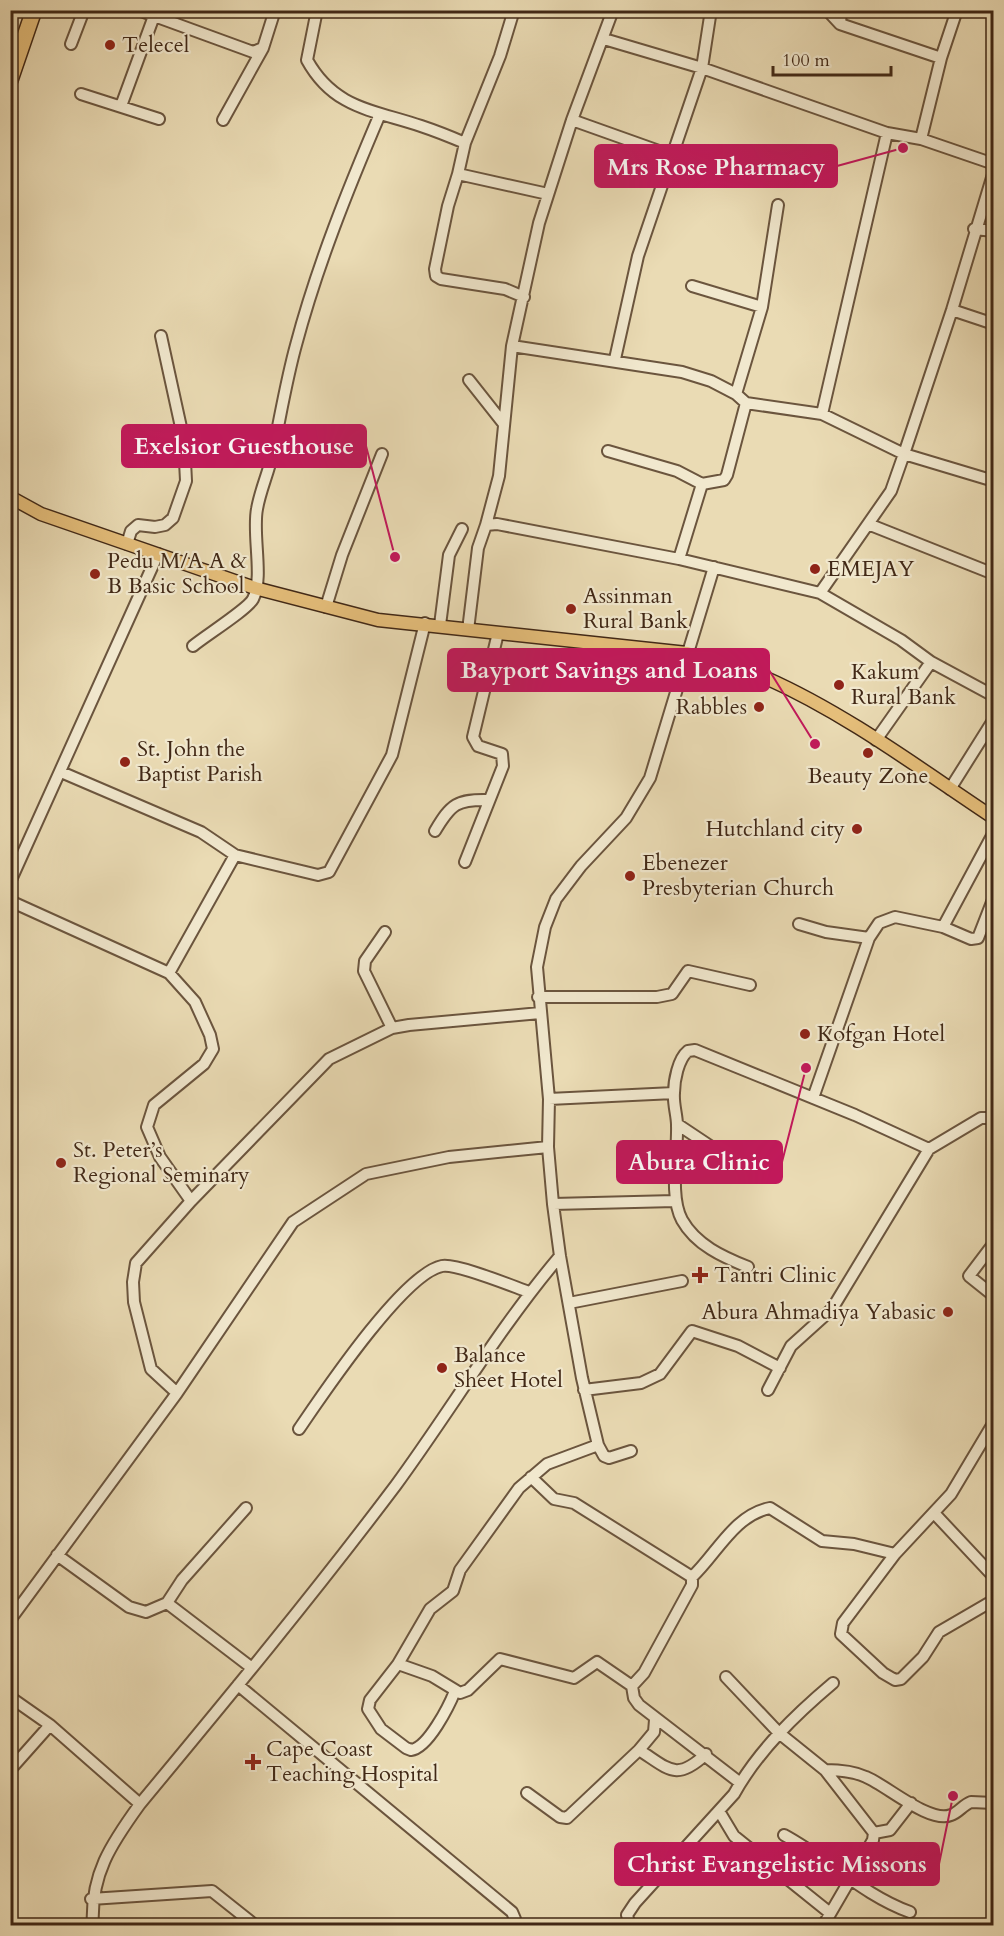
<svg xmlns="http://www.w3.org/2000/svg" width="1004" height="1936" font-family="Cardo,serif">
<rect width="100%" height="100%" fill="#eadbb4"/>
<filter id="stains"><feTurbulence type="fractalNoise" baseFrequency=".00333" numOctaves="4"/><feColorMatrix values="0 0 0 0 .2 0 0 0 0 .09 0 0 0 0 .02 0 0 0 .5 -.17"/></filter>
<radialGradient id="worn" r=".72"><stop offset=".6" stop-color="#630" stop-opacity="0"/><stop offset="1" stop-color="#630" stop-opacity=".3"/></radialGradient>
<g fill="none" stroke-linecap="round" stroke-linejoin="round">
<!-- minor casing -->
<g stroke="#6b553e" stroke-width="14">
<path id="minor" d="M 138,10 L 253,52 L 263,48 L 275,10
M 317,10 L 307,60 C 334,109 374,110 421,126 C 436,131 451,137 465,143
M 514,10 L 500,56 L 465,143 L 458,174 L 548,194
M 827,10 L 840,24 L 941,58 L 921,139
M 840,24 L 841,10
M 604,39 L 702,68 L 887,133 L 921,139 L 994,164
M 71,44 L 84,10
M 941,58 L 957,10
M 81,94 L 159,119
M 121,106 L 154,16
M 223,120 L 263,48
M 572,120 L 673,156
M 994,171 L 952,310 L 904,454 L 994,481
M 458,174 L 448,206 L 435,269 L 436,276 L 441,279 L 505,289 L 524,297
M 974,229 L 994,231
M 692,286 L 762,307 L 736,394
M 762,307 L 778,205
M 952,310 L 994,324
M 512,346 L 682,372 L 711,381 L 736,394 L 746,403 L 822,414 L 904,454 L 891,491 L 820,593
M 615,359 L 638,256 L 702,68 L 711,10
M 469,380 L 503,423
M 822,414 L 887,133
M 608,451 L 677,471 L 702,484 L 679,559 L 820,593 L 901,640 L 931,662 L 876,740
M 702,484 L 724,480 L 727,475 L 746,403
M 868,524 L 994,574
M 486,525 L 499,476 L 512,346 L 539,223 L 572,120 L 613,10
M 127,544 L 131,531 L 138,525 L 155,527 L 165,525 L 173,518 L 186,481 L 184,441 L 161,336
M 326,607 L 342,555 L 382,454
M 440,625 L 449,555 L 462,529
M 468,630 L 478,548 L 486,525 L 497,524 L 679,559
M 193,646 C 205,636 248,609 253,599 C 264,578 252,534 257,509 C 260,491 268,474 272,456 C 280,419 286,381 296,345 C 317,266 348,189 380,114
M 931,662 L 994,696
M 61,772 L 201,832 L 235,855 L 169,973
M 950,789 L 994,719
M 435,831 C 451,804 457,799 489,800
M 235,855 L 318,875 L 329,872 L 392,755 L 425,623
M 465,862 L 503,766 L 502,754 L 478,746 L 473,737 L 498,633
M 10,882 L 158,554
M 10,901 L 169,973 L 195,1002 L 210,1035 L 213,1049 L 204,1064 L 154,1105 L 147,1127 L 160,1157 L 191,1201 L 329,1059 L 392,1028 L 409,1025 L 540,1013
M 799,924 L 826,932 L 869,938
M 943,927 L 971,939 L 978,938 L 994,897
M 385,932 L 365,961 L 364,971 L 392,1028
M 538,997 L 657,997 L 672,994 L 688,971 L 750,985
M 813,1098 L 869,938 L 879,923 L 895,917 L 943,927 L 994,832
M 549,1099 L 674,1093
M 677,1124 L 731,1160
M 553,1204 L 675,1201
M 994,1243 L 969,1276 L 994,1296
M 748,1267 C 723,1257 696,1245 682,1220 C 669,1196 678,1153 677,1125 C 677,1115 673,1104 674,1093 C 674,1081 678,1059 688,1051 L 695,1050 L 855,1115 L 929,1149 L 981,1118 L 994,1118
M 569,1303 L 682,1281
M 584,1390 L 641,1383 L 660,1374 L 692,1331 L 738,1346 L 780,1368
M 768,1390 L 791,1346 L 832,1309 L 929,1149
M 177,1393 L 151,1369 L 134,1302 L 133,1282 L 136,1263 L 191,1201
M 994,1422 L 951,1494 L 895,1554 L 843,1623 L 841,1634 L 883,1673 L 895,1680 L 901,1679 L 923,1657 L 939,1632 L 994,1600
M 299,1429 C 323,1394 403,1274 442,1266 C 456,1263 512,1286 529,1292
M 598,1445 L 547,1464 L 519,1488 L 460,1570 L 453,1591 L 430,1609 L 398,1664 L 432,1676 L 460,1693 L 468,1690 L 500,1659 L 574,1678 L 597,1662 L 632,1686
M 631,1451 L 609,1458 L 604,1456 L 598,1445 L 582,1378 L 560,1256 L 553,1204 L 548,1147 L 549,1099 L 537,967 L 545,927 L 556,899 L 581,866 L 626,818 L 650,778 L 714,567
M 531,1477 L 554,1499 L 574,1503 L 692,1577 L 692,1585 L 644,1673 L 632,1686 L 634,1698 L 639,1705 L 739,1782
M 246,1508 L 182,1580 L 167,1603 L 252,1668
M 934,1513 L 994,1577
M 57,1555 L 129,1607 L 146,1612 L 167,1603
M 692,1577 C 716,1555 734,1515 770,1508 L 822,1541 L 854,1544 L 895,1554
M 10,1620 L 177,1393 L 293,1222 L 366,1174 L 449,1157 L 548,1147
M 398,1664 L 370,1700 L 368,1709 L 381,1729 L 406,1748 L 411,1750 C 428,1748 449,1706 455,1691
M 726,1677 L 779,1733 L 825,1770 L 874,1833 L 873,1840 L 823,1926
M 238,1685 L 512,1912 L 515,1919 L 512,1926
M 10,1697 L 50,1725 L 140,1804
M 639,1750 C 669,1769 676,1782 706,1754
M 10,1770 L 50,1725
M 825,1770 C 839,1770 853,1771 866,1777 C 886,1785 930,1824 951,1815 C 958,1813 963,1805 971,1802 L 994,1803
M 527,1793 L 560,1817 L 567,1818 L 639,1750 L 654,1732 L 655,1720
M 719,1811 L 734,1836 L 830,1913
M 874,1833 L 890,1830 L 911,1803
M 784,1835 C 827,1858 863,1895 910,1912
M 91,1899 L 212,1891 L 256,1926
M 93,1926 C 90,1875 111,1844 140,1804 C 227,1699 314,1594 396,1485 C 451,1410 499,1328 560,1256
M 630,1926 L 627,1915 L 635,1903 L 734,1794 C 758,1751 795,1715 833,1683"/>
</g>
<!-- major casing -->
<g stroke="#412816" stroke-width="15">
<path id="major" d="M 10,497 L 41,514 L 255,588 L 378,620 L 687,653 C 714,661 741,667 766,678 C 847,714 920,769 994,818"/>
</g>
<!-- highway casing -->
<g stroke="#412816" stroke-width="18">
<path id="highway" d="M 10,80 L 34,10"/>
</g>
<!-- minor -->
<use href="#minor" stroke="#f1e8ce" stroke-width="10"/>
<!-- major -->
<use href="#major" stroke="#e5be7a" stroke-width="12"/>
<!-- highway -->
<use href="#highway" stroke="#e5be7a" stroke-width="15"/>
</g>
<!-- markers -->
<g fill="#8f2418" stroke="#f1e8ce" stroke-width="2">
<circle cx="110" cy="45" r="6"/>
<circle cx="815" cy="569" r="6"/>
<circle cx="95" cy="574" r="6"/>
<circle cx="571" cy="609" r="6"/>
<circle cx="839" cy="685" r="6"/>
<circle cx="759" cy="707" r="6"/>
<circle cx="868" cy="753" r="6"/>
<circle cx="125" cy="762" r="6"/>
<circle cx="857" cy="829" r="6"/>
<circle cx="630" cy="876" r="6"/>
<circle cx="805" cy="1034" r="6"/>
<circle cx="61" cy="1163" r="6"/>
<path d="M697 1266h6v6h6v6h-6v6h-6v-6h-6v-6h6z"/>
<circle cx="948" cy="1312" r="6"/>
<circle cx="442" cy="1368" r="6"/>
<path d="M250 1753h6v6h6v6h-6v6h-6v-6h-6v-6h6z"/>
</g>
<g text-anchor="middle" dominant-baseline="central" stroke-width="4.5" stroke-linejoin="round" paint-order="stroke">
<!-- poi labels -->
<g font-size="22" fill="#412816" stroke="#f1e8ce" text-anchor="start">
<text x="122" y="45">Telecel</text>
<text x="107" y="561">Pedu M/A A &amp;<tspan x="107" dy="25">B Basic School</tspan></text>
<text x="827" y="569">EMEJAY</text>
<text x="583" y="596">Assinman<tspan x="583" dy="25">Rural Bank</tspan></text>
<text x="851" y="672">Kakum<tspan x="851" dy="25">Rural Bank</tspan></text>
<text x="747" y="707" text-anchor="end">Rabbles</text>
<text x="137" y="749">St. John the<tspan x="137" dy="25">Baptist Parish</tspan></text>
<text x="868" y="776" text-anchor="middle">Beauty Zone</text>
<text x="845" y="829" text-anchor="end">Hutchland city</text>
<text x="642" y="863">Ebenezer<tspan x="642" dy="25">Presbyterian Church</tspan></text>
<text x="817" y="1034">Kofgan Hotel</text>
<text x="73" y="1150">St. Peter’s<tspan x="73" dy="25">Regional Seminary</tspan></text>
<text x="714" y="1275">Tantri Clinic</text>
<text x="936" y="1312" text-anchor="end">Abura Ahmadiya Yabasic</text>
<text x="454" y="1355">Balance<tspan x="454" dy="25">Sheet Hotel</tspan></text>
<text x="266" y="1749">Cape Coast<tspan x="266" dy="25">Teaching Hospital</tspan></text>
</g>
</g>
<!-- callouts -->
<path fill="none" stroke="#c2185b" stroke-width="2" d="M903 148L837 166M395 557L366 446M815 744L769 670M806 1068L782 1162M953 1796L939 1864"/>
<g fill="#c2185b" stroke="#f1e8ce" stroke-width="2">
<circle cx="903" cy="148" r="6"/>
<circle cx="395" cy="557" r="6"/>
<circle cx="815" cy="744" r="6"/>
<circle cx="806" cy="1068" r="6"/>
<circle cx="953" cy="1796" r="6"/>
</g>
<g fill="#c2185b" stroke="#c2185b" stroke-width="2">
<rect x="595" y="145" width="242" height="42" rx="6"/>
<rect x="122" y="425" width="244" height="42" rx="6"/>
<rect x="448" y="649" width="321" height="42" rx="6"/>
<rect x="617" y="1141" width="165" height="42" rx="6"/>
<rect x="615" y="1843" width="324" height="42" rx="6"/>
</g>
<g font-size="24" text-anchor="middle" font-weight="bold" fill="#fff">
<text x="716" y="175">Mrs Rose Pharmacy</text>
<text x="244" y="454">Exelsior Guesthouse</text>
<text x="609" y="678">Bayport Savings and Loans</text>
<text x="699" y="1170">Abura Clinic</text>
<text x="777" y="1872">Christ Evangelistic Missons</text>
</g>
<!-- margin -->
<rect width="1004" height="1936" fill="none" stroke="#eadbb4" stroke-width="36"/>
<rect x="12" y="12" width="980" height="1912" fill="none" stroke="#412816" stroke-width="3"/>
<rect x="18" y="18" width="968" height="1900" fill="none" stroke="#412816" stroke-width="1.5"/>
<!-- scale -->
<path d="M773 66v9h118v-9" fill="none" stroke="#412816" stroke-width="3"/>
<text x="782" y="66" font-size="18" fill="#412816" stroke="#f1e8ce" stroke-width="4.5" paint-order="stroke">100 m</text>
<rect width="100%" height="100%" filter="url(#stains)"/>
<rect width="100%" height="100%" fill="url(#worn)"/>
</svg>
